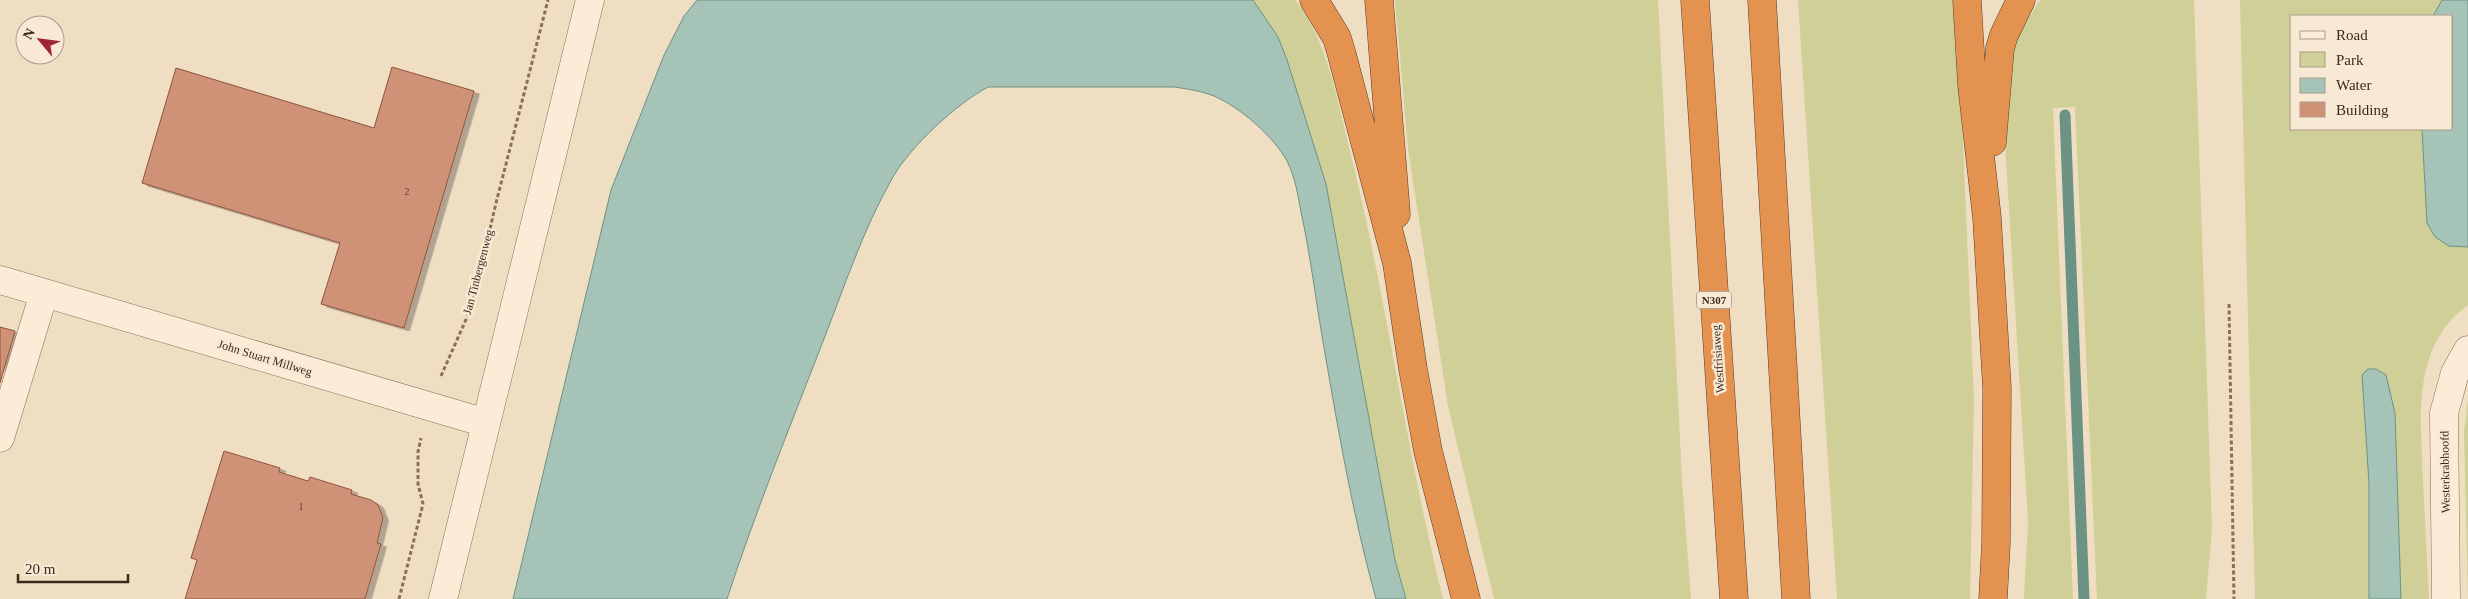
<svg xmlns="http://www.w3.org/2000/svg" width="2468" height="599" font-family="'Times New Roman',serif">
<defs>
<filter id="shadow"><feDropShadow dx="5.5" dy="3" stdDeviation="0" flood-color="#0004"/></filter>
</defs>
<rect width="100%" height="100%" fill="#f0dec3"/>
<!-- green -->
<path fill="#cfcf97" d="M 1253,0 L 1295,0 C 1329,43 1337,100 1350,151 C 1387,299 1406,451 1443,599 L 1406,599 L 1395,560 L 1326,184 L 1287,60 L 1278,37 Z
M 1395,0 L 1658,0 L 1682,480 L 1691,599 L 1494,599 L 1448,406 L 1408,149 Z
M 1798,0 L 1957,0 L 1974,401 L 1970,599 L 1837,599 Z
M 2040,0 L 2194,0 L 2212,529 L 2206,599 L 2097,599 L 2075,107 L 2053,108 L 2073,599 L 2024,599 L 2028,521 L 2005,144 L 2006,79 L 2017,37 Z
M 2240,0 L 2442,0 L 2433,16 L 2292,16 L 2292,129 L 2422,129 L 2425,190 L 2449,246 L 2468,247 L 2468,305 C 2410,347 2421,419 2423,481 C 2425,520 2427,560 2429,599 L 2401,599 L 2395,413 L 2368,369 L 2362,375 L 2369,484 L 2369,599 L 2255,599 Z
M 2468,399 L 2468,599 L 2464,433 Z"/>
<!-- water -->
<path fill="#a6c3b7" stroke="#6c9284" d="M 697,0 L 1253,0 L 1278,37 L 1287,60 L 1326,184 L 1395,560 L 1406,599 L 1376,599 C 1352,513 1337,423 1322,336 C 1315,294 1310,253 1301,212 C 1298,195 1295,177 1287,161 C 1273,136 1241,108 1214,96 C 1201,91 1188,89 1174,87 L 988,87 C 956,104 911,146 893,177 C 863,229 844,288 822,344 C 789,429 755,513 727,599 L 513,599 L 611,190 L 664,55 L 684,16 Z
M 2442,0 L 2468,0 L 2468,247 L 2449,246 L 2435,237 L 2427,223 L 2422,129 L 2452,129 L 2452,16 L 2433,16 Z
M 2368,369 L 2376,369 L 2386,375 L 2395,413 L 2401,599 L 2369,599 L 2369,484 L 2362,375 Z"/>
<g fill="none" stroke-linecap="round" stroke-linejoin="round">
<!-- stream -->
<path stroke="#6c9284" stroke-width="11" d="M 2065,115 L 2084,599"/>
</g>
<!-- building -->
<path fill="#d09277" stroke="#8c543d" filter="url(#shadow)" d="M 392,67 L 474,91 L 404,328 L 321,304 L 340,243 L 142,183 L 176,68 L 374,128 Z
M 0,327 L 15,331 L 0,383 Z
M 224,451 L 280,468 L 279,472 L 308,481 L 310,477 L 352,490 L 351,494 L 371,500 L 378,505 L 383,518 L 377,543 L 381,544 L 365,599 L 185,599 L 197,560 L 191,558 Z"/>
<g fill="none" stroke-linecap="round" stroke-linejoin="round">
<!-- minor casing -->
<g stroke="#8c6e59" stroke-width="29">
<path id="minor" d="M 0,280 L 486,423
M 0,438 L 44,293
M 443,599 L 590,0
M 2446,599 L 2444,413 L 2455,373 L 2468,350"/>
</g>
<!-- highway casing -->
<g stroke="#593d2d" stroke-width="29">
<path id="highway" d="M 1314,0 L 1337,38 L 1342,55 L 1397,263 L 1413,369 L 1428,451 L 1466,599
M 1379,0 L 1396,214
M 1695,0 L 1734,599
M 1762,0 L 1796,599
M 1967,0 L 1972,85 L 1987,218 L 1997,388 L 1996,543 L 1993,599
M 1992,142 L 2000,48 L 2004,35 L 2021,0"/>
</g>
<!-- path -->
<path stroke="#8c6e59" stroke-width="3" stroke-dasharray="4 2.5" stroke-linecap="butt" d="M 2229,304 L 2234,599
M 441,376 L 472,306 L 496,203 L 548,0
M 399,599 L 423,504 L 418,484 L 418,452 L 421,438"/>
<!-- minor -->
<use href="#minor" stroke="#faecd7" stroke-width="28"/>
<!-- highway -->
<use href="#highway" stroke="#e39250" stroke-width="28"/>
</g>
<g text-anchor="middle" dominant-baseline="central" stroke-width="5" stroke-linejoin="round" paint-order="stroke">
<!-- number labels -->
<g font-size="10" fill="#604334">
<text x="407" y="191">2</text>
<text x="301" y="506">1</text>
</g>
<!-- shield labels -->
<rect fill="#f7e9d3" stroke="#736354" stroke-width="1" x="1696.5" y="291.5" width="35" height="17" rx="4"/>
<g font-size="11" font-weight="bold" fill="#3b291e">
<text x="1714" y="300">N307</text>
</g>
<!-- street labels -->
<g font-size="12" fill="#3b291e" stroke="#f7e9d3">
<text transform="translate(478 272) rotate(-75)">Jan Tinbergenweg</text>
<text transform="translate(265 358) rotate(17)">John Stuart Millweg</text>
<text transform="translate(1718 359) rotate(-94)">Westfrisiaweg</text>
<text transform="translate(2445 472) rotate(-91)">Westerkrabhoofd</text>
</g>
</g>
<!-- legend -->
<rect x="2290" y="15" width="162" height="115" fill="#f7e9d3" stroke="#ac9c8b"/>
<rect x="2300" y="31" width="25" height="8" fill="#faecd7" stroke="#ac9c8b"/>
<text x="2336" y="40" font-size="15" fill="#3b291e">Road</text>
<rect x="2300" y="52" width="25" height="15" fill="#cfcf97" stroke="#ac9c8b"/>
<text x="2336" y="65" font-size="15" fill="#3b291e">Park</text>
<rect x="2300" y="78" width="25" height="15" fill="#a6c3b7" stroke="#ac9c8b"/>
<text x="2336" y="90" font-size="15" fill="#3b291e">Water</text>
<rect x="2300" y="102" width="25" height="15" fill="#d09277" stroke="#ac9c8b"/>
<text x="2336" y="115" font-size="15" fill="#3b291e">Building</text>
<!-- north arrow -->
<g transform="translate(40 40) rotate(299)"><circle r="24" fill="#f7e9d3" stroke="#ac9c8b"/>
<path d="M0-4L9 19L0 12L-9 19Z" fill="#9e2634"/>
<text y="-8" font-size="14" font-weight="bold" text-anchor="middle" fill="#3b291e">N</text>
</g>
<!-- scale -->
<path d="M18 574v8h110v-8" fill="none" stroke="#3b291e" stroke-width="2.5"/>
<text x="25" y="574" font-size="15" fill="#3b291e" stroke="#f7e9d3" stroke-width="4" paint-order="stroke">20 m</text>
</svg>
